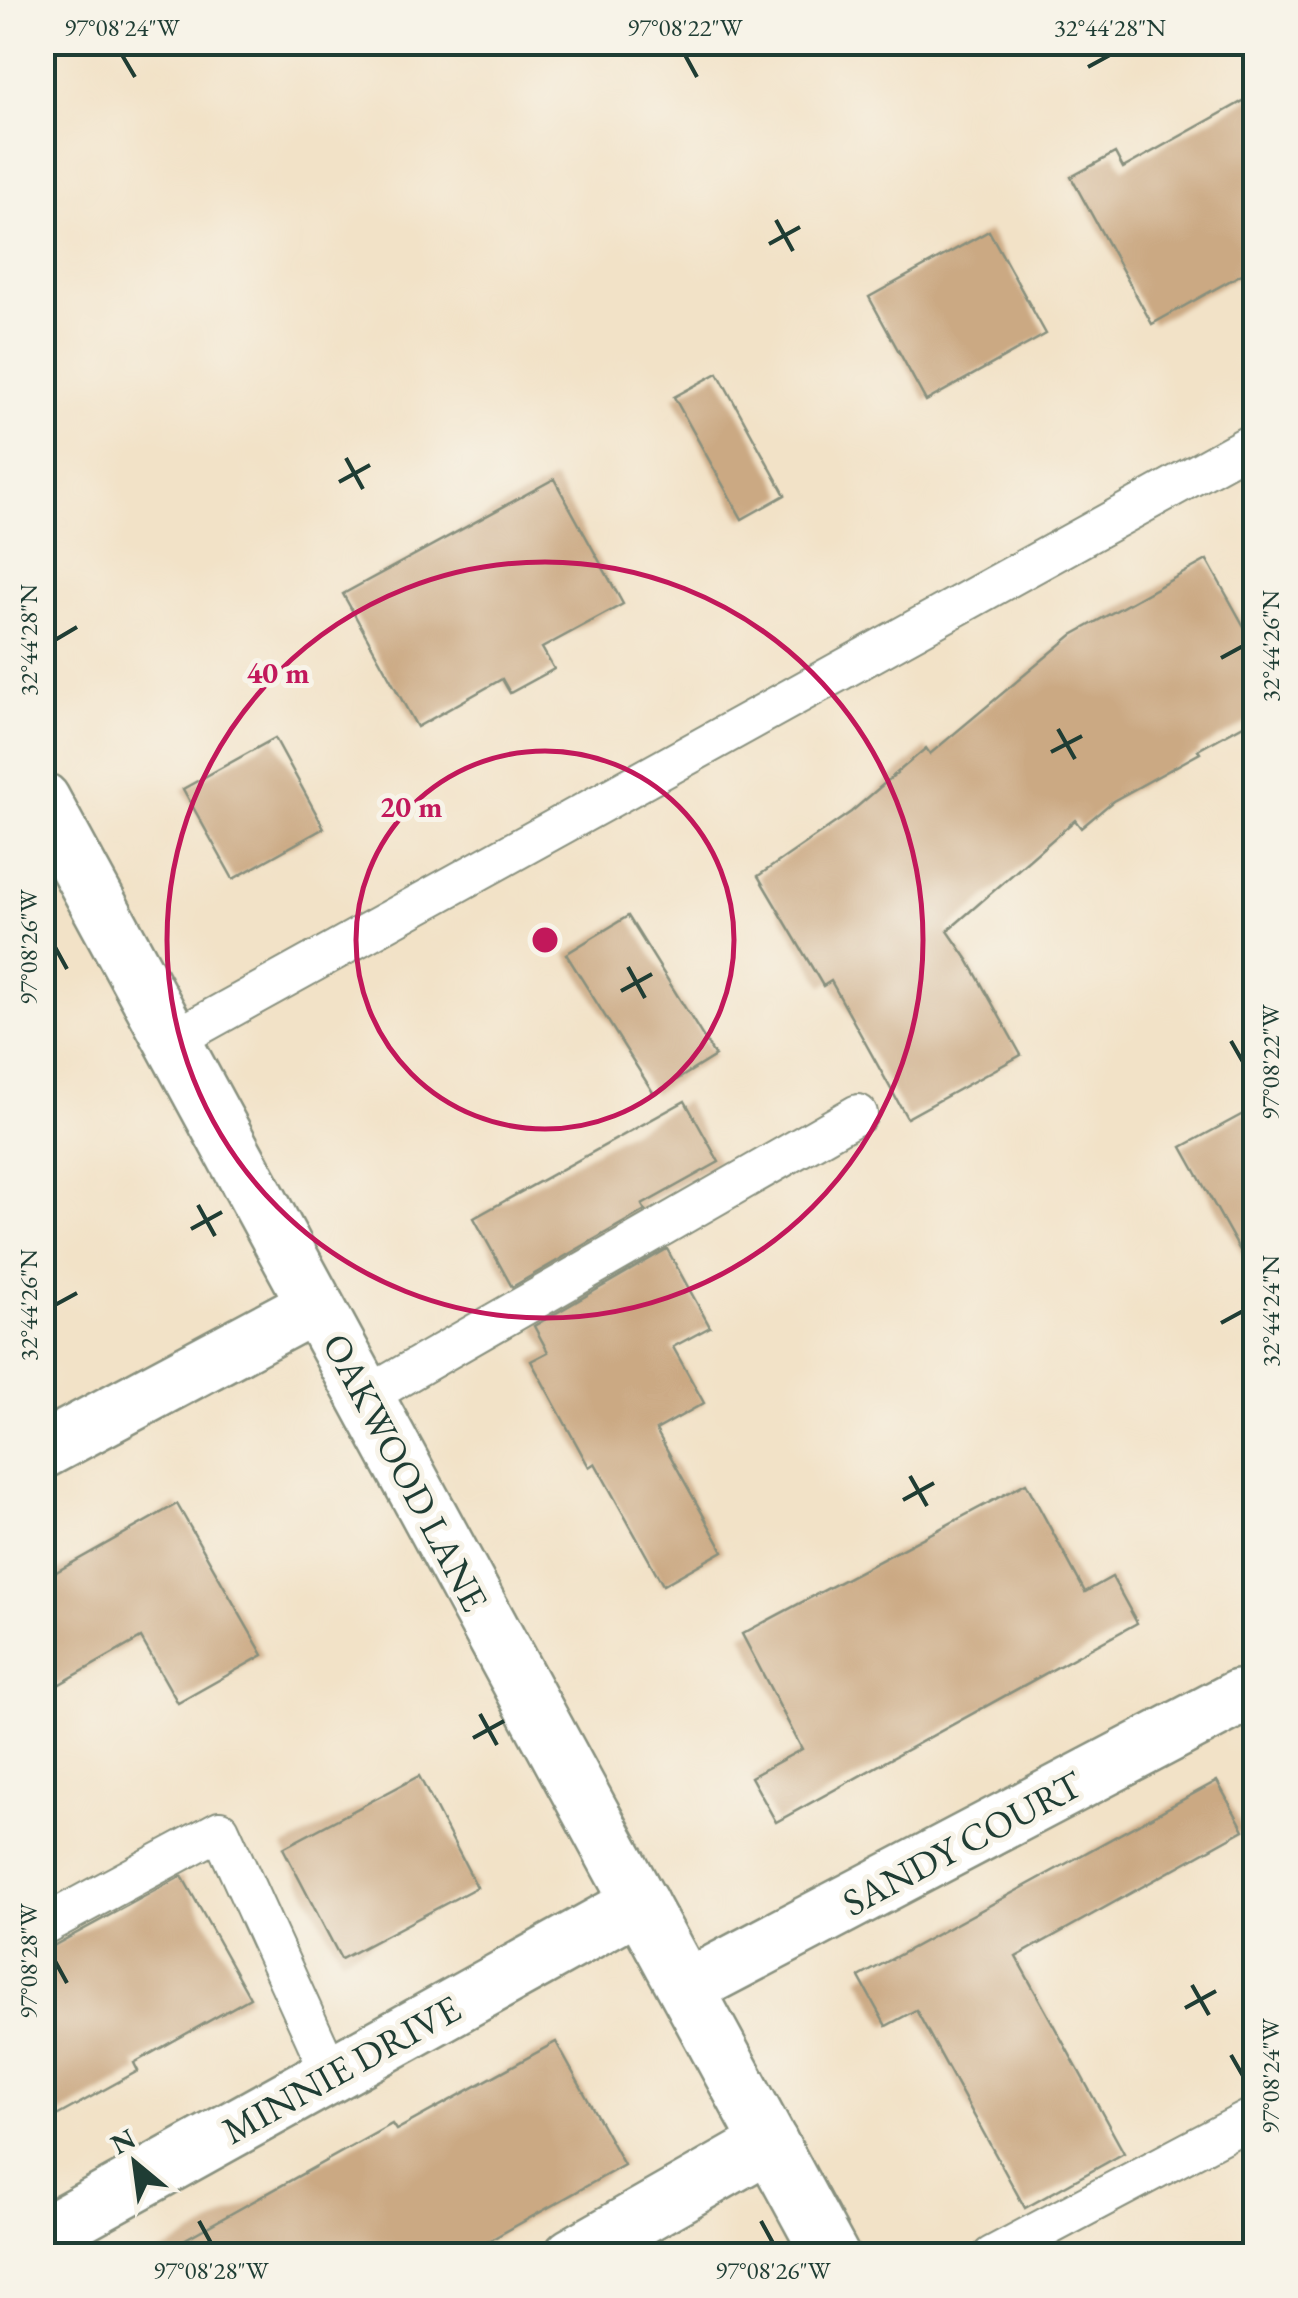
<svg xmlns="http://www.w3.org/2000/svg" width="1298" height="2298" font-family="'EB Garamond',serif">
<rect width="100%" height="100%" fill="#f7f3e8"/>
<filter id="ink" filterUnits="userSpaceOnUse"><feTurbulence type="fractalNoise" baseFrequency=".01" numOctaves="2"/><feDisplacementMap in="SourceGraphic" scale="20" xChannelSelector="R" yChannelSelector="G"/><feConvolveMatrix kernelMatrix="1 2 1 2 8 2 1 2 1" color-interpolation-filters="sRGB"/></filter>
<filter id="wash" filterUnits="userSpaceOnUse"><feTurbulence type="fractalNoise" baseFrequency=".0048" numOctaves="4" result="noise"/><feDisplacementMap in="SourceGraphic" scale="40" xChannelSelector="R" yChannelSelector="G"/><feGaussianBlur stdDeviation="2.25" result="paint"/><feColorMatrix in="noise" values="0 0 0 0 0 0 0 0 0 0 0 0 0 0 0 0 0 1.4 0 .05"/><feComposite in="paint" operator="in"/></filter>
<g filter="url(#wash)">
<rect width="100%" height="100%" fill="#f2e2c7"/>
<g id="blocks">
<!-- building -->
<path fill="#cba983" d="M 1256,94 L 1256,266 L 1152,324 L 1071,177 L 1115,153 L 1123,168 Z
M 989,231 L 1046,334 L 926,401 L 869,297 Z
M 718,373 L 785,495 L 742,519 L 674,397 Z
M 554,479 L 623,604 L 542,648 L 554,669 L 510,693 L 502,679 L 417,727 L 343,594 Z
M 1207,560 L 1256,648 L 1256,718 L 1198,750 L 1200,753 L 1113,801 L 1081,828 L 1075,820 L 951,928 L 948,931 L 968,960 L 1021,1055 L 907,1118 L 831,981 L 823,986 L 758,876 L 851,812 L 926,748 L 930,754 L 1072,635 Z
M 275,738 L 324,828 L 233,879 L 183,789 Z
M 628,916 L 715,1056 L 654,1094 L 566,954 Z
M 685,1101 L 719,1162 L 642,1205 L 645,1210 L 512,1287 L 474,1218 Z
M 1256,1107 L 1256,1279 L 1182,1147 Z
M 667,1249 L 710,1327 L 673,1347 L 704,1403 L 656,1430 L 723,1551 L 663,1585 L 595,1463 L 589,1467 L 531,1361 L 548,1352 L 534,1326 Z
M 1026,1483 L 1085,1592 L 1112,1577 L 1137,1623 L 776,1822 L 751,1777 L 802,1749 L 742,1634 Z
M 177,1504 L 263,1655 L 178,1703 L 141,1638 L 42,1694 L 42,1580 Z
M 419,1776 L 477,1887 L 341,1959 L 283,1848 Z
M 1217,1781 L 1244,1830 L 1016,1957 L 1124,2153 L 1025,2208 L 916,2010 L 886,2026 L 859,1977 Z
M 182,1876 L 250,1998 L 134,2063 L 138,2071 L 42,2124 L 42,1948 L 53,1946 Z
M 556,2042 L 624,2165 L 462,2256 L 155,2256 L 392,2124 L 396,2130 Z"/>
</g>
</g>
<g filter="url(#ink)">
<use href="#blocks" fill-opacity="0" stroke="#88907e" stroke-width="2.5"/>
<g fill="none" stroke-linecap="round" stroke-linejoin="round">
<!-- service casing -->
<g stroke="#88907e" stroke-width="42">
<path id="service" d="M 173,1040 L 1256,441
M 365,1397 L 858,1114
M 42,1926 L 220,1830 L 331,2074
M 992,2256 L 1256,2116"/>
</g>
<!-- minor casing -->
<g stroke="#88907e" stroke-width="60">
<path id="minor" d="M 42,1451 L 315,1305
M 686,1988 L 1238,1698
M 42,2235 L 640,1903
M 572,2256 L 770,2143"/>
</g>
<!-- tertiary casing -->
<g stroke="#88907e" stroke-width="60">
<path id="tertiary" d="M 42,800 L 831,2256"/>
</g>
<!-- service -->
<use href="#service" stroke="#fff" stroke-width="38"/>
<!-- minor -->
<use href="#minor" stroke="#fff" stroke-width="55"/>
<!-- tertiary -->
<use href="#tertiary" stroke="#fff" stroke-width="55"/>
</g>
</g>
<!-- ticks -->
<path fill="none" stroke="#1f3d34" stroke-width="4" d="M 122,55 L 135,77M 685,55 L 697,77M 1088,67 L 1110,55M 776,220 L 793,251M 769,244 L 800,227M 346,458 L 363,489M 339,482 L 370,465M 55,640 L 77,627M 1221,658 L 1243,646M 1058,729 L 1075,759M 1051,752 L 1082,736M 55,947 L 67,969M 628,967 L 645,998M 621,991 L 652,974M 1231,1041 L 1243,1062M 198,1205 L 215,1236M 191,1229 L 222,1212M 55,1305 L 77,1293M 1221,1323 L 1243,1311M 910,1476 L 927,1506M 903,1500 L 934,1483M 480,1714 L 497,1745M 473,1738 L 504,1721M 55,1961 L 67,1983M 1192,1985 L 1209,2015M 1185,2008 L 1216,1991M 1231,2055 L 1243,2076M 199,2221 L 211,2243M 761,2221 L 773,2243"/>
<!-- distance rings -->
<g fill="none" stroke="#c2185b" stroke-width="5">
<circle cx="545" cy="940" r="189"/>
<circle cx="545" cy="940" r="378"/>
</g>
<g text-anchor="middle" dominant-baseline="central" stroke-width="10" stroke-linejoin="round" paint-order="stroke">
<!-- street labels -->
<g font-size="38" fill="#1f3d34" stroke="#f7f3e8">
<text transform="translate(406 1472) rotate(62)">OAKWOOD LANE</text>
<text transform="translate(962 1843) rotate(-28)">SANDY COURT</text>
<text transform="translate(341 2069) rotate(-29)">MINNIE DRIVE</text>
</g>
</g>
<circle cx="545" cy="940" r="15" fill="#c2185b" stroke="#f7f3e8" stroke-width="5"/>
<g font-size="30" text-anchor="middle" font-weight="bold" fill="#c2185b" stroke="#f7f3e8" stroke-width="10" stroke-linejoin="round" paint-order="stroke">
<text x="278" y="683">40 m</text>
<text x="411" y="817">20 m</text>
</g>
<!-- margin -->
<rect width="1298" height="2298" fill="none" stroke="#f7f3e8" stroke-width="110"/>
<!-- north arrow -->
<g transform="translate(135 2163) rotate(331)" stroke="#f7f3e8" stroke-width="8" paint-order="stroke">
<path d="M0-8L18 38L0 25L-18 38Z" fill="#1f3d34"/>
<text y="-15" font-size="28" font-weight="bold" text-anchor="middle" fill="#1f3d34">N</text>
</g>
<rect x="55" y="55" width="1188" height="2188" fill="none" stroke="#1f3d34" stroke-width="4"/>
<g font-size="25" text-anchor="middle" fill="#1f3d34">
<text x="122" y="36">97°08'24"W</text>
<text x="685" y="36">97°08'22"W</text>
<text x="1110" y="36">32°44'28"N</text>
<text transform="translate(28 640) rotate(-90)" y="9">32°44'28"N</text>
<text transform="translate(1270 646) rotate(-90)" y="9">32°44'26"N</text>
<text transform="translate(28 947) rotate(-90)" y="9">97°08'26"W</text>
<text transform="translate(1270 1062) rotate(-90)" y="9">97°08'22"W</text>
<text transform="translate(28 1305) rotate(-90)" y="9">32°44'26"N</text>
<text transform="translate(1270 1311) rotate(-90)" y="9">32°44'24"N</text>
<text transform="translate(28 1961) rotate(-90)" y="9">97°08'28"W</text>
<text transform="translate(1270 2076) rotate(-90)" y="9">97°08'24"W</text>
<text x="211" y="2279">97°08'28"W</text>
<text x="773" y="2279">97°08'26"W</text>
</g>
</svg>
